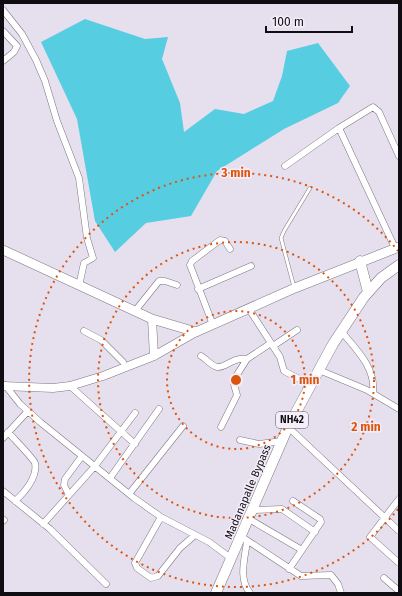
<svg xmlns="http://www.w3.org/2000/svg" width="402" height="596" font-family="'Fira Sans',sans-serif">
<rect width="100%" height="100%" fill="#e6dfed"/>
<!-- water -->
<path fill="#57cde2" d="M 85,19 L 145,39 L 168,37 L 162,59 L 180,103 L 184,132 L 215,109 L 244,114 L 273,101 L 282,76 L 287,51 L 318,43 L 350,86 L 338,103 L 284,129 L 217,171 L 191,216 L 146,223 L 115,252 L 95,221 L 77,119 L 41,42 Z"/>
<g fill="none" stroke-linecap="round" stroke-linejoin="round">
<!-- service casing -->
<g stroke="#7d7783" stroke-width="4">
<path id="service" d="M 294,287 L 281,238 L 284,231 L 310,188"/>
</g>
<!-- minor casing -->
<g stroke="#7d7783" stroke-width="7">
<path id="minor" d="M 3,10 L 22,34 L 36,60 L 45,81 L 57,121 L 79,178 L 87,238 L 93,258 L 84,263 L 79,286
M 3,31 L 17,46 L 14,52 L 3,61
M 339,128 L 395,248
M 285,166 L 339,128 L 373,107 L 379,112 L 399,156
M 198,289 L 251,266
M 249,309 L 280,357 L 284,371 L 311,385
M 135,311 L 159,281 L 165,281 L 177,285
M 213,325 L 190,265 L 192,261 L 220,240 L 225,241 L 230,249
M 84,331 L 101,340 L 123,362
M 341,331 C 356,349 376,368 373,393
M 273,346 L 297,330
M 201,356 C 206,359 212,366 217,367 C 226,368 232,357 247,359
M 319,370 L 367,390 L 399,409
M 5,385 L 20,404 L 40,422 L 134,498 L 161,517 L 209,542 L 232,559
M 70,386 L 135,444
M 221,427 L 237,395 L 233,381 L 247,359 L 271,343
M 288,427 L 399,531
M 8,432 C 13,438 33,458 35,463 C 38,477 24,493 15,501
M 3,438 L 28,411
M 240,440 L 259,444 L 282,441
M 110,478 L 159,409
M 3,491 L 50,529 L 106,584
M 129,494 L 183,426
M 69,495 L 64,485 L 65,479 L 82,456
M 399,499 L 370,537 L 399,563
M 253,510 L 282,509 L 315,532
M 161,517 L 135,563 L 137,568 L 151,578 L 158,576 L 180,548 L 195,535
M 249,519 L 302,550
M 3,521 L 4,520
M 43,524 L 95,466 L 135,413
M 242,537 L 301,576 L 331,575 L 338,584 L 341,593
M 247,541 C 245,558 238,579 250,593
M 289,569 L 321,522 L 320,519 L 293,501
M 384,578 L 399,591"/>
</g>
<!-- tertiary casing -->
<g stroke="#7d7783" stroke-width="9">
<path id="tertiary" d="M 152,319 L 154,356
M 3,386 L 53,388 L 70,386 L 103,376 L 154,356 L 196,332"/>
</g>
<!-- secondary casing -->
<g stroke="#7d7783" stroke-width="10">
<path id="secondary" d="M 3,250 L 152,319 L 196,332 L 295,288 L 399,247"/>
</g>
<!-- trunk casing -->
<g stroke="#7d7783" stroke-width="11">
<path id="trunk" d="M 360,261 L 368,292
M 216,593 L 288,427 L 333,344 L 364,297 L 381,278 L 399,265"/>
</g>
<!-- service -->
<use href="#service" stroke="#fff" stroke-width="3"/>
<!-- minor -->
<use href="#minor" stroke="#fff" stroke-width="6"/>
<!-- tertiary -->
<use href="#tertiary" stroke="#fff" stroke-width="8"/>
<!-- secondary -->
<use href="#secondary" stroke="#fff" stroke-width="9"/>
<!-- trunk -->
<use href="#trunk" stroke="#fff" stroke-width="10"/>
</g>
<!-- distance rings -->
<g fill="none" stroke="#dd550c" stroke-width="2" stroke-dasharray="2 4">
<circle cx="236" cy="380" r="69"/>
<circle cx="236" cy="380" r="138"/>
<path d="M398 509A207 207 0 1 1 398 251"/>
</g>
<g text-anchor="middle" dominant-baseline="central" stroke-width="3" stroke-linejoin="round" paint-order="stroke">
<!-- shield labels -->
<rect fill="#f4edfa" stroke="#545058" stroke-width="1" x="276" y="412" width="32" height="16" rx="3"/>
<g font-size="10" font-weight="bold" fill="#100d12">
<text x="292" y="420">NH42</text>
</g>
<!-- street labels -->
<g font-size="11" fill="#100d12" stroke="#f4edfa">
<text transform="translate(248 492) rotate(-67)">Madanapalle Bypass</text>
</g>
</g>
<circle cx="236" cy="380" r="6" fill="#dd550c" stroke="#f4edfa" stroke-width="2"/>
<g font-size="12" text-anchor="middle" font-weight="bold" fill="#dd550c" stroke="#f4edfa" stroke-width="3" stroke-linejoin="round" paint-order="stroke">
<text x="236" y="177">3 min</text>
<text x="305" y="384">1 min</text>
<text x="366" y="431">2 min</text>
</g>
<!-- border -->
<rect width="402" height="596" fill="none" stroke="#100d12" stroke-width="8"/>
<!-- scale -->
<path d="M266 26v6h86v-6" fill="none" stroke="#100d12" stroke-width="2"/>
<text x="272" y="26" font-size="12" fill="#100d12" stroke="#f4edfa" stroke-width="3" paint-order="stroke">100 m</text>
</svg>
